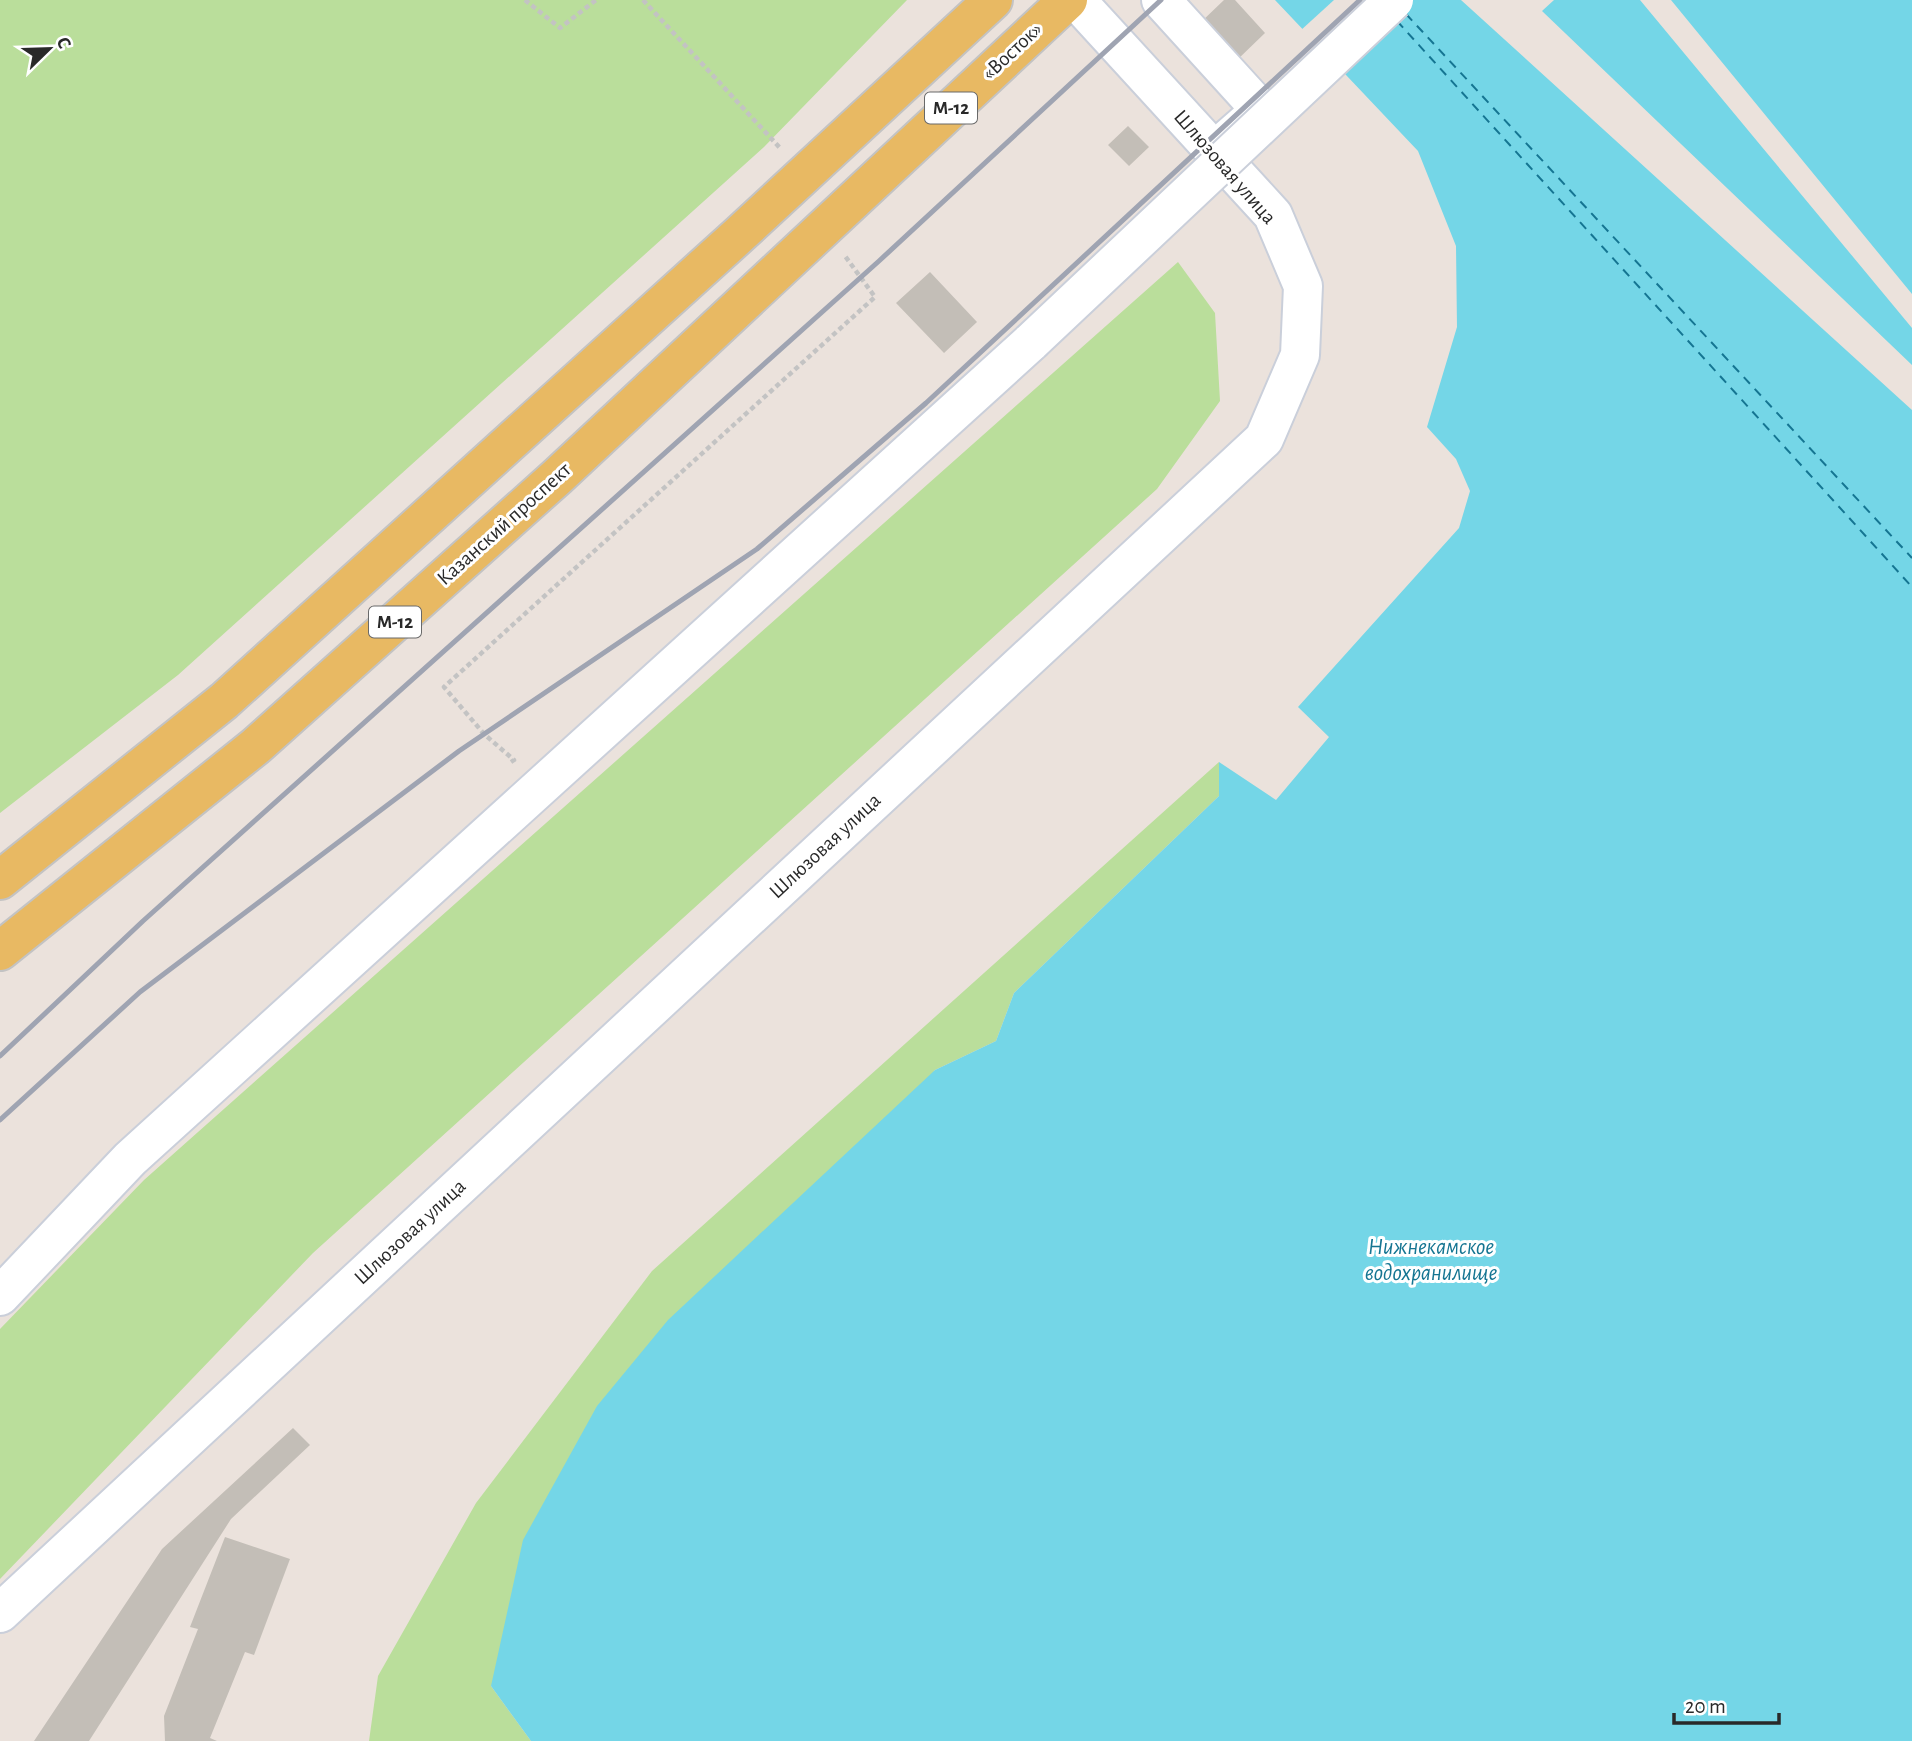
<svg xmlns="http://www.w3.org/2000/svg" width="1912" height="1741" font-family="'Alegreya Sans',sans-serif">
<rect width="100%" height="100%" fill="#ebe2dc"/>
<!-- green -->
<path fill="#bade9b" d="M 0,0 L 907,0 L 764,147 L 178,675 L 0,813 Z
M 1178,262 L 1215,313 L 1220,401 L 1157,489 L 313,1253 L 0,1579 L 0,1329 L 144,1180 Z
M 1219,762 L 1219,796 L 1014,993 L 996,1041 L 935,1070 L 491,1686 L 531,1741 L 369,1741 L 378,1676 L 476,1503 L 652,1271 Z"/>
<!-- water -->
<path fill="#74d6e7" d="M 1275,0 L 1461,0 L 1912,410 L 1912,1741 L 531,1741 L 491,1686 L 523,1540 L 597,1406 L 668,1320 L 935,1070 L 996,1041 L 1014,993 L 1219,796 L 1219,762 L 1276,800 L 1329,737 L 1298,707 L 1459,528 L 1470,491 L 1456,459 L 1427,427 L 1457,327 L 1456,246 L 1418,151 Z
M 1554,0 L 1640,0 L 1912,328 L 1912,365 L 1542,11 Z
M 1671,0 L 1912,0 L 1912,294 Z"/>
<!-- pier -->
<path fill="#ebe2dc" d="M 1334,0 L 1412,0 L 1337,70 L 1300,31 Z"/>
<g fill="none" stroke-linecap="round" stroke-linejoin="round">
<!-- ferry -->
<path stroke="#157592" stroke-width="2" stroke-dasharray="9 7" stroke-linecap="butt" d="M 1406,14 L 1912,558
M 1397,21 L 1912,587"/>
</g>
<!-- building -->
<path fill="#c3beb7" d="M 1224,0 L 1235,0 L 1265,33 L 1236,61 L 1200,23 Z
M 1128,126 L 1149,147 L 1129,166 L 1108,145 Z
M 930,272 L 977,322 L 944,353 L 896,303 Z
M 293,1428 L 310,1445 L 231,1519 L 89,1741 L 34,1741 L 162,1549 Z
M 225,1537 L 290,1559 L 254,1655 L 245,1652 L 210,1738 L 217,1741 L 165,1741 L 164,1716 L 198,1629 L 190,1627 Z"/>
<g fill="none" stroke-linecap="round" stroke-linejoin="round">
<!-- minor casing -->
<g stroke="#cacfda" stroke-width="42">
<path id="minor" d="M 1161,0 L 1261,110 L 1229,138
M 0,1296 L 130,1159 L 1031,342
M 0,1613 L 1264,439 L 1300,355 L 1303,286 L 1273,215 L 1076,0"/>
</g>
<!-- major casing -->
<g stroke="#c3c3c3" stroke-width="42">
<path id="major" d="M 0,880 L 224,701 L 740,234 L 993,0
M 0,951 L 256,746 L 557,477 L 1068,0"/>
</g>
<!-- path -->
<path stroke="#c3c3c3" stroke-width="4.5" stroke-dasharray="5 3.5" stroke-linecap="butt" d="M 525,0 L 560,28 L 596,0
M 643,0 L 781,149
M 511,762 L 514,760 L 484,734 L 444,687 L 875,297 L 845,256"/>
<!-- minor -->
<use href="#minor" stroke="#fff" stroke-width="38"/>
<!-- major -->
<use href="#major" stroke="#e8b963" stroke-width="38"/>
<!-- rail -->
<path stroke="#9fa4b2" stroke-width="5" d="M 0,1056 L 143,921 L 879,261 L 1161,0
M 0,1120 L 140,992 L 459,751 L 757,549 L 926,403 L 1360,0"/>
<!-- minor-bridge casing -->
<g stroke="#cacfda" stroke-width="42" stroke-linecap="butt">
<path id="minor-bridge" d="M 1031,342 L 1394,0"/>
</g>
<!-- minor-bridge -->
<use href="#minor-bridge" stroke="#fff" stroke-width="38"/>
</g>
<g text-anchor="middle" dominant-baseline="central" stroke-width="6" stroke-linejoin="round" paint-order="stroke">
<!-- shield labels -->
<g fill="#fff" stroke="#696969" stroke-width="2">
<rect x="925" y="92.5" width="52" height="31" rx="5"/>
<rect x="369" y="606.5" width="52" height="31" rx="5"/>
</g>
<g font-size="19" font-weight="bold" fill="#292929">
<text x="951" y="108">М-12</text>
<text x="395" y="622">М-12</text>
</g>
<!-- street labels -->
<g font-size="21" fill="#292929" stroke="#fff">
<text transform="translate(1012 51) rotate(-43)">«Восток»</text>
<text transform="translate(1225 167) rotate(49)">Шлюзовая улица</text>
<text transform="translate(504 524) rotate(-42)">Казанский проспект</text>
<text transform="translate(825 846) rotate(-43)">Шлюзовая улица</text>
<text transform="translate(410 1232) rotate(-43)">Шлюзовая улица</text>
</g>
<!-- water labels -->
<g font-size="23" font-style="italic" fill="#157592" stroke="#fff">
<text x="1431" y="1247">Нижнекамское<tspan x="1431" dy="26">водохранилище</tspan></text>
</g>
</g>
<!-- north arrow -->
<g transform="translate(49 49) rotate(67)" stroke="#ffffff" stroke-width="5" paint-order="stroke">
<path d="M0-5L12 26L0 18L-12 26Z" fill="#292929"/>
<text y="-10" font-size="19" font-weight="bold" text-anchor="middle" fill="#292929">С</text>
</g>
<!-- scale -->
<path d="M1674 1713v10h105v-10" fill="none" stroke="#292929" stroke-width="3.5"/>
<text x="1685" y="1713" font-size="21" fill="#292929" stroke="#ffffff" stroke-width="5" paint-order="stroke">20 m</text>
</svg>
